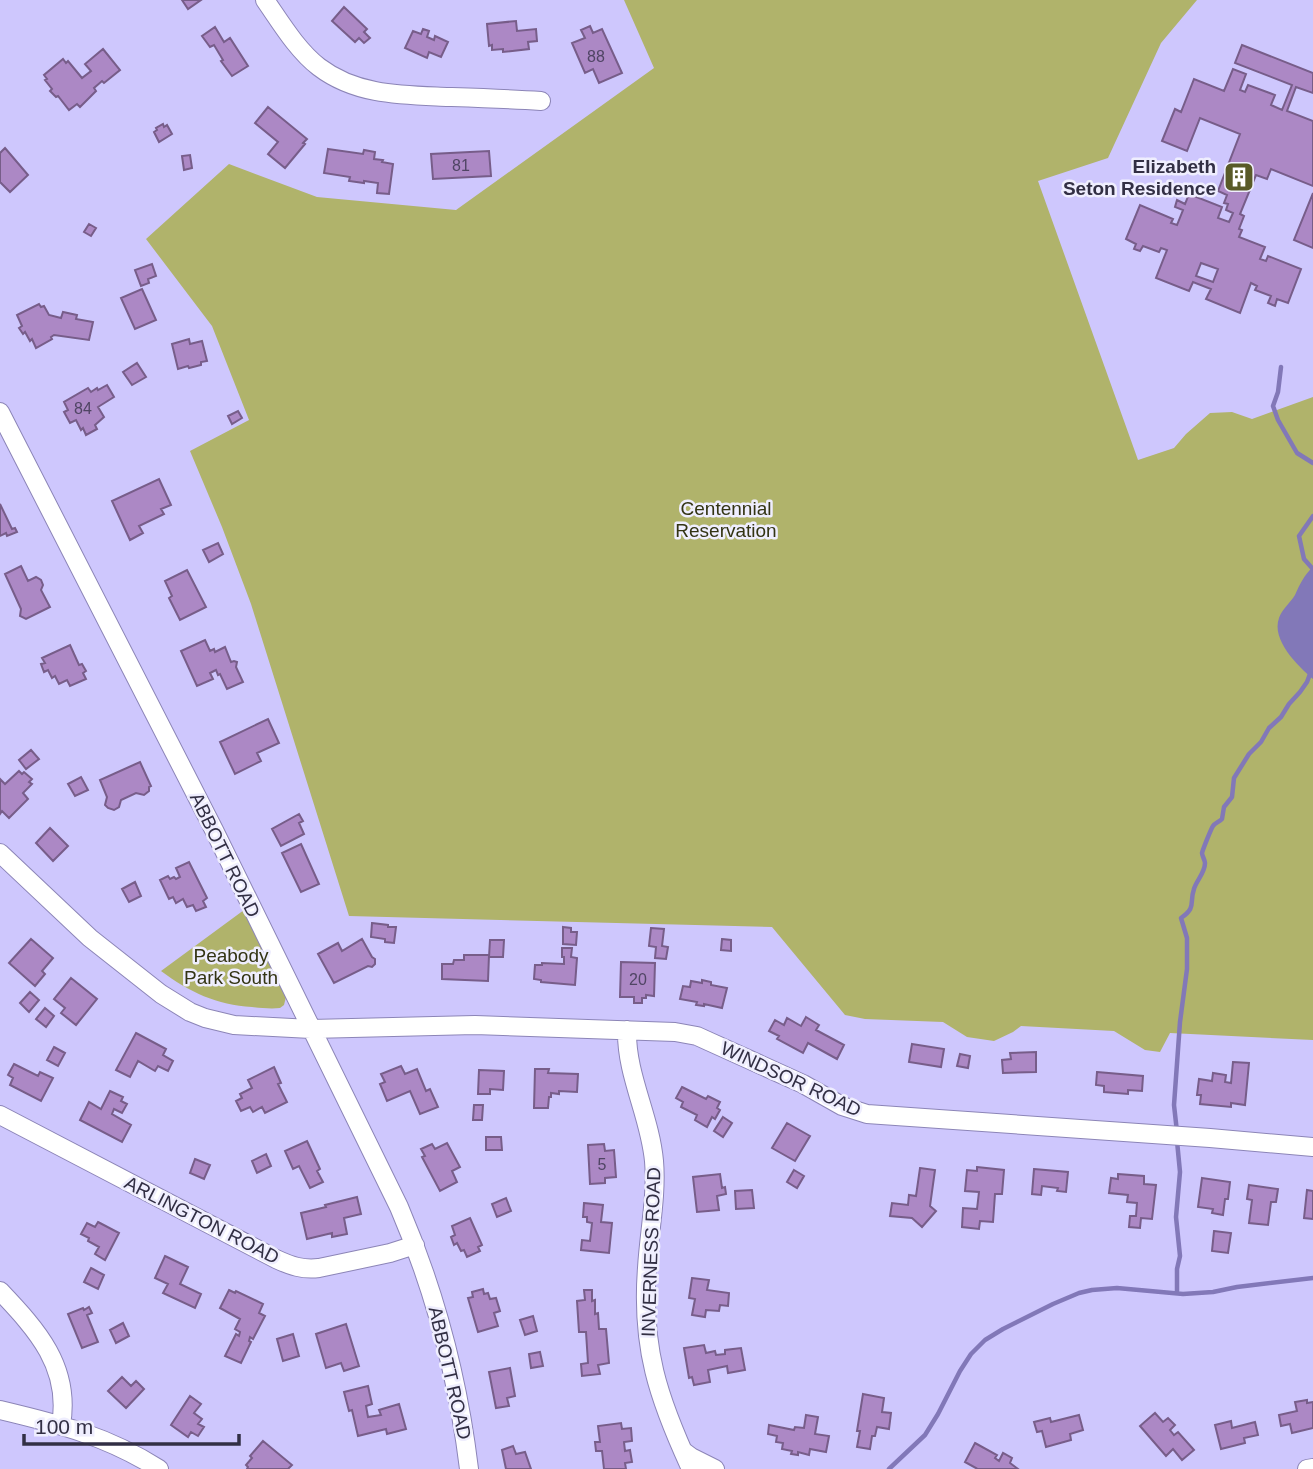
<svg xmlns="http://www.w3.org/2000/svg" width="1313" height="1469" font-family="Arial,sans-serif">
<rect width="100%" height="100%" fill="#cec7fd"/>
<!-- green -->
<path fill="#b0b36b" d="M 624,0 L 1197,0 L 1161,43 L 1108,158 L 1038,181 L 1138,460 L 1174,448 L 1186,434 L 1210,413 L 1232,412 L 1252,419 L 1313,397 L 1313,1040 L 1170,1033 L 1160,1052 L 1145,1050 L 1114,1031 L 1021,1026 L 1013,1032 L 994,1041 L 967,1037 L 943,1022 L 865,1019 L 845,1015 L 772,927 L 349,916 L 251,604 L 222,527 L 190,451 L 249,420 L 212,326 L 146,239 L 229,164 L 317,197 L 456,210 L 654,68 Z
M 244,910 L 286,997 L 284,1005 L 280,1008 C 271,1009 261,1008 252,1007 C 217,1005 189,992 161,971 Z"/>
<!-- water -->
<path fill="#8278b8" d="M 1313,567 L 1313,679 C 1298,666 1271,640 1279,618 C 1282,609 1290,603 1295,595 C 1300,584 1304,575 1313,567 Z"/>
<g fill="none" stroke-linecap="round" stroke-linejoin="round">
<!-- stream -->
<path stroke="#8278b8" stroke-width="4.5" d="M 1281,367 L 1278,392 L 1273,406 L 1278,420 L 1297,453 L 1313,463
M 1312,568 L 1304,559 L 1299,536 L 1313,516
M 1177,1132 L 1174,1105 L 1180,1022 L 1187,969 L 1187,938 L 1181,918 C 1197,907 1189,903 1194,889 C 1196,881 1205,873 1205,863 C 1205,860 1202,856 1202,853 C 1203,849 1211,829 1213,826 C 1215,823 1219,822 1222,819 L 1224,807 L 1232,797 L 1234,778 L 1249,754 L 1261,742 L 1269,728 L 1281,717 L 1289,704 L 1300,692 L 1307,682 L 1310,674
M 1177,1293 L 1177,1269 L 1180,1256 L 1176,1217 L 1180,1172 L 1177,1141
M 889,1469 L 925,1435 L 938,1414 L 960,1371 L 971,1354 L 985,1340 L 1003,1329 L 1053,1304 L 1079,1293 L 1092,1290 L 1117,1288 L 1183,1294 L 1213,1292 L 1237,1287 L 1313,1278"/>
</g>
<!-- building -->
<path fill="#ac88c5" stroke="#775d89" stroke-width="2" fill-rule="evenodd" d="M 182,0 L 201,0 L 188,9 Z
M 344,7 L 367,29 L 364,32 L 370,38 L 364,43 L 359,38 L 355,42 L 332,21 Z
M 516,21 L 517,31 L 536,29 L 537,41 L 528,42 L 529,49 L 503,52 L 503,49 L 492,50 L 492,45 L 489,46 L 487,24 Z
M 590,26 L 593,33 L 602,29 L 622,73 L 599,83 L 593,69 L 585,73 L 572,43 L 585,38 L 581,30 Z
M 215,27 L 224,42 L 230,38 L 248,66 L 232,76 L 221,61 L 223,60 L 214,45 L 210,47 L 202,36 Z
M 423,29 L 429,31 L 427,37 L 434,40 L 435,36 L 448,42 L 441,57 L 429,52 L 427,58 L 405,48 L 413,31 L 421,34 Z
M 1242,45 L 1313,73 L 1313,93 L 1296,87 L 1287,111 L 1313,121 L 1313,186 L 1271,169 L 1267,179 L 1256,175 L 1240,214 L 1244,216 L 1239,229 L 1242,230 L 1239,237 L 1265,247 L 1260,259 L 1266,261 L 1268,256 L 1301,269 L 1288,303 L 1277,299 L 1275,306 L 1268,303 L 1271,296 L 1255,290 L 1257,286 L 1251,283 L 1240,313 L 1206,299 L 1211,289 L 1193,282 L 1189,291 L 1156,278 L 1167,250 L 1161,248 L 1159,252 L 1143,246 L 1140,251 L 1134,249 L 1136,244 L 1126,239 L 1140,205 L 1173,219 L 1171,223 L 1177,225 L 1183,210 L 1175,207 L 1177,200 L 1185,204 L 1189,194 L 1222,207 L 1218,218 L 1229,222 L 1233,213 L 1226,210 L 1228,204 L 1224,203 L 1227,195 L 1218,191 L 1240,134 L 1200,118 L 1187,151 L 1162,141 L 1175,109 L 1181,112 L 1194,79 L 1224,91 L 1233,69 L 1246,74 L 1240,90 L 1245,92 L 1248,85 L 1275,95 L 1271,105 L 1282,110 L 1292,85 L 1235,63 ZM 1201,263 L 1218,269 L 1213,282 L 1196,276 Z
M 103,49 L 120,70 L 104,83 L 102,81 L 94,88 L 96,91 L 80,107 L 77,104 L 69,110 L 58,96 L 56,97 L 50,91 L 52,89 L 45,80 L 47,79 L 44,75 L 63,59 L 66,63 L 68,61 L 82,78 L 91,71 L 85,64 Z
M 268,107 L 307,139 L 303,143 L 305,144 L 285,168 L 268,154 L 278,142 L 255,123 Z
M 163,124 L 164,127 L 167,125 L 172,134 L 159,142 L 154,132 L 157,130 L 156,128 Z
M 5,148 L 28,175 L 10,192 L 0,182 L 0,153 Z
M 328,149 L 363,154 L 364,150 L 375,152 L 374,159 L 383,160 L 382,162 L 393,164 L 389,194 L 377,193 L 378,183 L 364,181 L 364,183 L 349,181 L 350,177 L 324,173 Z
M 489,151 L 491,176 L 433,179 L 431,154 Z
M 190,155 L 192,168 L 184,170 L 182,156 Z
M 1313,193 L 1313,248 L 1294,240 Z
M 89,224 L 96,228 L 91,236 L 84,232 Z
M 152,264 L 156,276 L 148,279 L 149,283 L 141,286 L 135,270 Z
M 142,289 L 156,320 L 135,329 L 121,298 Z
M 39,304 L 41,307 L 44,306 L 49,315 L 61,318 L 63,312 L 77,315 L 76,319 L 93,322 L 89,340 L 54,335 L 51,337 L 52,339 L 36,348 L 32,339 L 30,341 L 25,332 L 23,334 L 19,328 L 22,326 L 17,315 Z
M 189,339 L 190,344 L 202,341 L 207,361 L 201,362 L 201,365 L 189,368 L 188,366 L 178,369 L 172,344 Z
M 137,363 L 146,377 L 132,385 L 123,372 Z
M 107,385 L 114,397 L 98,407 L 104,417 L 95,425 L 97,429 L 86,435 L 83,428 L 81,430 L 76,420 L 70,423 L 64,412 L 68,410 L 64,402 L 88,388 L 91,392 L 97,388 L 98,390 Z
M 238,411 L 242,418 L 232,424 L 228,416 Z
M 159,479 L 171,505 L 161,509 L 164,514 L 139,526 L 143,533 L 130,540 L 112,501 Z
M 0,504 L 12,529 L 15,528 L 17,532 L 7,536 L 6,533 L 0,536 Z
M 218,543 L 223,554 L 209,562 L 203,550 Z
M 21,566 L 28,581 L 36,577 L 41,580 L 43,585 L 41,590 L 50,607 L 26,619 L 20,616 L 21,609 L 5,574 Z
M 187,570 L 206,607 L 180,620 L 169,598 L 172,596 L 165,581 Z
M 205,640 L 210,651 L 214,649 L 215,652 L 225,647 L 231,662 L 234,661 L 237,662 L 236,667 L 243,682 L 227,689 L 220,674 L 218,675 L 216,670 L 210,673 L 213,679 L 197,686 L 181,651 Z
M 70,645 L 79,665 L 82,664 L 86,671 L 83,673 L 86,679 L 70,686 L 67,680 L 59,684 L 55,676 L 52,678 L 48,670 L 44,672 L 41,664 L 45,663 L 42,658 Z
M 268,719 L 279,743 L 257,753 L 261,761 L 235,774 L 220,742 Z
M 31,750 L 39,759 L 26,769 L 19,760 Z
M 140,762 L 151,786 L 149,787 L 149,791 L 144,795 L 136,793 L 121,800 L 119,807 L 114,810 L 108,808 L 105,805 L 107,797 L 100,780 Z
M 19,771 L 22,774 L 24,772 L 32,779 L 29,782 L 32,784 L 23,793 L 28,799 L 9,818 L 2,811 L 0,814 L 0,779 L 5,784 Z
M 81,777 L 88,790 L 75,796 L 68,784 Z
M 299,814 L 303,821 L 299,823 L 304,834 L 281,846 L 272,829 Z
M 50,828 L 68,846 L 53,861 L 36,843 Z
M 301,844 L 319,884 L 301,892 L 282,853 Z
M 189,862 L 207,898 L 203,901 L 206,907 L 196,911 L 193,905 L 187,907 L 183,899 L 176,903 L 173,897 L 169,899 L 160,880 L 168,876 L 170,879 L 174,877 L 176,879 L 180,877 L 176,868 Z
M 135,882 L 141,896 L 129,902 L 122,889 Z
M 372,923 L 388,925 L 388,927 L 396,927 L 394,943 L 385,942 L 385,939 L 371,937 Z
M 563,927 L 571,928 L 571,932 L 577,932 L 576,945 L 563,944 Z
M 651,928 L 664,929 L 662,946 L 668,947 L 666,959 L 655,958 L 656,947 L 649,946 Z
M 31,939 L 53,958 L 42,971 L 45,974 L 35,986 L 9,963 Z
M 362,939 L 372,957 L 375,959 L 375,964 L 372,967 L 368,966 L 334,983 L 318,954 L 338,943 L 342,951 Z
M 722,939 L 731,940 L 731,951 L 721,950 Z
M 490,940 L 504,940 L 503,957 L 489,957 Z
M 562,948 L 572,948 L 571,957 L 577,958 L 575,985 L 541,982 L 541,980 L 534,979 L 535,965 L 542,965 L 542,963 L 564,964 L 564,957 L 562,957 Z
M 464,955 L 489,955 L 488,981 L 442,979 L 442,964 L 453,964 L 454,960 L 464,960 Z
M 621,962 L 655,963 L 654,996 L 646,995 L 646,998 L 642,998 L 642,1003 L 634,1003 L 634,997 L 620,997 Z
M 71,978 L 97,999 L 76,1025 L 61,1013 L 65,1008 L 54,999 Z
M 702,980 L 711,982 L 711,985 L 727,988 L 722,1008 L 704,1004 L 704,1006 L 696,1005 L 697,1002 L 680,999 L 683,986 L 690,987 L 691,981 L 702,983 Z
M 30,992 L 39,1000 L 29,1012 L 20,1003 Z
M 45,1008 L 54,1016 L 46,1027 L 36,1019 Z
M 806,1017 L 819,1025 L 816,1030 L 844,1045 L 837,1059 L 808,1043 L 803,1053 L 777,1039 L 779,1036 L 769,1031 L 775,1020 L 784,1025 L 787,1018 L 801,1026 Z
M 136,1033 L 166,1049 L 163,1055 L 173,1061 L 168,1071 L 158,1066 L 155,1071 L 138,1061 L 130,1077 L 116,1070 Z
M 912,1044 L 944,1049 L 941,1067 L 909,1062 Z
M 54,1047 L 65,1053 L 58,1066 L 47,1060 Z
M 1036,1052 L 1036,1072 L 1003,1073 L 1002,1060 L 1011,1059 L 1010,1053 Z
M 960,1054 L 970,1056 L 968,1068 L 957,1066 Z
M 1233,1062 L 1249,1063 L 1245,1105 L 1231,1103 L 1231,1107 L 1200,1104 L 1201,1095 L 1197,1095 L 1199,1079 L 1212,1081 L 1213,1073 L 1226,1075 L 1225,1082 L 1231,1083 Z
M 14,1064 L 38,1076 L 40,1072 L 53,1078 L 41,1101 L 10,1085 L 13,1078 L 8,1075 Z
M 401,1066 L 405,1074 L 417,1069 L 426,1091 L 430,1089 L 438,1107 L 420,1114 L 410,1091 L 387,1101 L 380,1084 L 385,1082 L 381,1074 Z
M 274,1067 L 281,1083 L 278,1084 L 287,1102 L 265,1113 L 262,1107 L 253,1112 L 250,1107 L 241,1111 L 236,1101 L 242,1098 L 240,1094 L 252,1088 L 248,1080 Z
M 535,1069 L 549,1069 L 548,1073 L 578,1074 L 577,1092 L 559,1091 L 559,1094 L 551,1093 L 551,1097 L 549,1097 L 548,1108 L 534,1108 Z
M 479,1070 L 504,1071 L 503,1090 L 490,1089 L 490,1094 L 478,1094 Z
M 1097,1072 L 1143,1076 L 1142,1091 L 1128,1090 L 1128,1094 L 1104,1092 L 1104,1086 L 1096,1085 Z
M 682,1087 L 706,1099 L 708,1096 L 720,1102 L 717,1108 L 720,1110 L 715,1119 L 712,1117 L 707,1127 L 695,1120 L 697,1115 L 681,1107 L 683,1102 L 676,1098 Z
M 110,1091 L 123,1097 L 121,1101 L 127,1104 L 122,1113 L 114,1109 L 112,1114 L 131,1125 L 122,1142 L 80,1120 L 89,1102 L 101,1109 Z
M 474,1105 L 483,1105 L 482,1120 L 473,1120 Z
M 723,1117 L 732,1123 L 723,1137 L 714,1131 Z
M 787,1123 L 810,1136 L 795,1161 L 772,1148 Z
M 486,1137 L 501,1137 L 502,1150 L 486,1150 Z
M 307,1141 L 320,1169 L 317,1171 L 323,1182 L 310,1188 L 299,1166 L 293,1169 L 285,1151 Z
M 447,1143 L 460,1167 L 452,1171 L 457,1182 L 440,1191 L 422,1157 L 425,1156 L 421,1149 L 432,1144 L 435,1149 Z
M 604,1144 L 605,1151 L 614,1150 L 616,1177 L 605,1178 L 605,1183 L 590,1184 L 588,1145 Z
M 266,1154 L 271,1166 L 257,1173 L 252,1161 Z
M 195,1159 L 210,1165 L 204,1179 L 190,1173 Z
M 977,1167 L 1004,1170 L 1002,1194 L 995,1194 L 993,1222 L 980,1221 L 979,1229 L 962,1227 L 963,1208 L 977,1209 L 979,1192 L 965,1191 L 967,1170 L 977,1171 Z
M 920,1168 L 935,1170 L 930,1206 L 936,1211 L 922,1227 L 912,1218 L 890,1216 L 892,1203 L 908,1205 L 909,1195 L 916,1196 Z
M 1034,1169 L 1068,1172 L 1066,1192 L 1057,1191 L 1058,1188 L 1042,1186 L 1041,1195 L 1032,1194 Z
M 794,1170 L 804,1176 L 797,1188 L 787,1182 Z
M 720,1174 L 722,1188 L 725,1187 L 726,1194 L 717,1196 L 719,1210 L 697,1212 L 693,1177 Z
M 1118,1174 L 1144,1176 L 1144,1184 L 1156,1185 L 1152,1219 L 1141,1218 L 1140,1228 L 1129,1227 L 1130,1216 L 1136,1216 L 1137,1203 L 1127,1202 L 1128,1195 L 1109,1193 L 1111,1178 L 1118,1179 Z
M 1202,1178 L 1230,1182 L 1228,1199 L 1225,1199 L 1223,1215 L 1212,1213 L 1213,1209 L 1198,1207 Z
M 1249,1185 L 1278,1189 L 1276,1202 L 1271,1202 L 1268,1225 L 1249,1223 L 1252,1200 L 1247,1199 Z
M 752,1190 L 754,1208 L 736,1209 L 735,1191 Z
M 1307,1190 L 1313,1191 L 1313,1219 L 1304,1218 Z
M 357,1197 L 361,1214 L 344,1218 L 347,1234 L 332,1237 L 332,1233 L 307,1239 L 301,1213 L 326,1207 L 325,1205 Z
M 506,1198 L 511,1211 L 497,1217 L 492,1204 Z
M 584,1203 L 603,1205 L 601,1222 L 612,1223 L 609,1253 L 581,1250 L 582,1240 L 590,1241 L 592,1223 L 587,1222 L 587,1217 L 583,1217 Z
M 470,1218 L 482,1245 L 478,1247 L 480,1251 L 467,1257 L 464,1250 L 461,1251 L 457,1243 L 454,1245 L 451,1237 L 455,1235 L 452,1226 Z
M 98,1222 L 119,1233 L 105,1260 L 95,1254 L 99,1247 L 88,1241 L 89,1238 L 81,1234 L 87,1223 L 95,1227 Z
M 1214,1231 L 1231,1233 L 1228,1253 L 1212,1251 Z
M 165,1256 L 188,1267 L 180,1284 L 201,1294 L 195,1308 L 163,1293 L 168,1284 L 155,1278 Z
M 91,1268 L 104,1275 L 98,1289 L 84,1282 Z
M 692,1278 L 709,1280 L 707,1290 L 729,1293 L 728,1306 L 720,1305 L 719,1311 L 706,1310 L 705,1317 L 692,1315 L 695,1299 L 689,1298 Z
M 483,1289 L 484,1294 L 488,1293 L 490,1299 L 496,1298 L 500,1311 L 494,1313 L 498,1326 L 478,1332 L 468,1298 L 473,1297 L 472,1292 Z
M 229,1290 L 235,1293 L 236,1291 L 263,1304 L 259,1313 L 265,1316 L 253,1339 L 250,1337 L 249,1341 L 251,1342 L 241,1363 L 225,1356 L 236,1334 L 239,1336 L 240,1332 L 235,1329 L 240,1319 L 220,1308 Z
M 584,1290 L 592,1290 L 592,1301 L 595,1300 L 595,1314 L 598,1313 L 599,1329 L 606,1329 L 609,1363 L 598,1365 L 600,1374 L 582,1376 L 581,1364 L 588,1363 L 586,1332 L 579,1332 L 577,1301 L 585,1300 Z
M 89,1307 L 92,1313 L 87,1315 L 98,1342 L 82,1348 L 68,1314 L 83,1308 L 84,1310 Z
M 533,1316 L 537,1331 L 525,1335 L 520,1320 Z
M 123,1323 L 129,1336 L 116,1343 L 110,1330 Z
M 346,1324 L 359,1366 L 344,1371 L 341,1363 L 326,1368 L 316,1334 Z
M 293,1334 L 299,1356 L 283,1361 L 277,1339 Z
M 704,1345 L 706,1353 L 715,1351 L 716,1355 L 725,1354 L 725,1350 L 741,1348 L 745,1370 L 728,1373 L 727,1366 L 708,1370 L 710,1382 L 694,1385 L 692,1377 L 689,1378 L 684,1348 Z
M 540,1352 L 543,1366 L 531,1368 L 529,1354 Z
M 510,1368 L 515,1396 L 507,1398 L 509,1406 L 496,1408 L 489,1372 Z
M 122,1377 L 131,1386 L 136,1381 L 144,1389 L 126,1408 L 108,1391 Z
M 368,1386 L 372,1404 L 366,1406 L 368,1417 L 381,1415 L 379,1410 L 399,1404 L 406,1429 L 387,1434 L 386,1429 L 358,1436 L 352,1410 L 349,1411 L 344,1392 Z
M 863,1394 L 884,1398 L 882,1412 L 891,1413 L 889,1429 L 877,1427 L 875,1436 L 872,1436 L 870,1449 L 857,1447 L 860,1431 L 857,1431 Z
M 190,1396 L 201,1404 L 194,1413 L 202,1419 L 198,1424 L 204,1427 L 198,1436 L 191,1432 L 188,1437 L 171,1425 Z
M 1307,1400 L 1307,1403 L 1313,1402 L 1313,1428 L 1292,1433 L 1290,1424 L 1281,1426 L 1279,1415 L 1297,1411 L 1295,1402 Z
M 1155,1413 L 1163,1422 L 1168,1418 L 1175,1425 L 1170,1430 L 1174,1435 L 1178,1432 L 1194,1450 L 1182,1460 L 1173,1449 L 1166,1456 L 1140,1426 Z
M 806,1415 L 818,1417 L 815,1434 L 829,1436 L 826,1452 L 810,1449 L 809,1455 L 798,1452 L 798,1455 L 791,1454 L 792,1451 L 782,1449 L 783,1443 L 776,1442 L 777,1436 L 768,1434 L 769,1425 L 794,1430 L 795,1427 L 804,1428 Z
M 1079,1415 L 1083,1430 L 1070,1434 L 1071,1440 L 1046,1447 L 1042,1431 L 1037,1432 L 1034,1422 L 1050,1418 L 1051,1422 Z
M 1231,1421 L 1232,1428 L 1255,1422 L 1258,1435 L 1244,1438 L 1245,1443 L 1221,1449 L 1215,1425 Z
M 621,1423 L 622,1429 L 631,1428 L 632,1441 L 624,1442 L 625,1451 L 630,1450 L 632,1462 L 625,1463 L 626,1469 L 604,1469 L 602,1451 L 596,1451 L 595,1442 L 600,1442 L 598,1426 Z
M 263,1441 L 292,1465 L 288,1469 L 247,1469 L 248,1467 L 246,1465 L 252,1458 L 250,1456 Z
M 975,1443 L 997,1455 L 995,1458 L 999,1461 L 1003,1453 L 1012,1458 L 1010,1463 L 1018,1469 L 975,1469 L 976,1468 L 965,1462 Z
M 513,1446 L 516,1454 L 525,1452 L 531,1469 L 506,1469 L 502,1450 Z"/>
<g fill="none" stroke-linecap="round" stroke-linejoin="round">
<!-- minor casing -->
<g stroke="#8c85b7" stroke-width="20">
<path id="minor" d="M 265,0 C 281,23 297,50 319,67 C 357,96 404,95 449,97 C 479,98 510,99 541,101
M 0,412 L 214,830 L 399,1207 C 435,1291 458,1378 469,1469
M 0,853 L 90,938 L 161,994 L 190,1012 L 205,1018 L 234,1025 L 311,1029 L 475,1025 L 675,1032 L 697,1036 L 708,1041 L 803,1084 L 842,1106 L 867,1114 L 1210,1138 L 1313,1147
M 627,1030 C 626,1075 650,1116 654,1161 C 657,1195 649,1233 647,1268 C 641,1347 658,1398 691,1469
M 0,1115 L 276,1259 C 291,1266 303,1270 319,1268 L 390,1253 L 415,1245
M 0,1291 C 37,1330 71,1367 61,1425
M 0,1410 C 59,1424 107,1436 159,1469
M 683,1451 L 691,1457 L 715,1469
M 1307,1469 L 1313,1468"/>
</g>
<!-- minor -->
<use href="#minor" stroke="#fff" stroke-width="18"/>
</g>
<!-- icons -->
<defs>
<g id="building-square" transform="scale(1.575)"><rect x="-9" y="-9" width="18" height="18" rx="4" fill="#595a28" stroke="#efeefe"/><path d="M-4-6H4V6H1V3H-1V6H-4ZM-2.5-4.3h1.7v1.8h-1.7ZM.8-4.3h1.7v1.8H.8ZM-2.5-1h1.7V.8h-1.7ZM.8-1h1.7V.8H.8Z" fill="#fff"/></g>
</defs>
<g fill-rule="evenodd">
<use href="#building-square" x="1239" y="177"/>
</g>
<g text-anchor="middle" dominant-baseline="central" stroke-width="5" stroke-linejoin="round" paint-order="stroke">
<!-- number labels -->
<g font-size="16" fill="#504564">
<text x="596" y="56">88</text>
<text x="461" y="165">81</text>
<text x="83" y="408">84</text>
<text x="638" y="979">20</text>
<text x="602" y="1164">5</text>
</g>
<!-- poi labels -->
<g font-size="19" font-weight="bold" fill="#322f44" stroke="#efeefe" text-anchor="end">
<text x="1216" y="166">Elizabeth<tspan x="1216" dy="22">Seton Residence</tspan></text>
</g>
<!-- park labels -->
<g font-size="19" fill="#333413" stroke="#efeefe">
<text x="726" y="508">Centennial<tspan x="726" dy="22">Reservation</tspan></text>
<text x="231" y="955">Peabody<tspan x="231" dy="22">Park South</tspan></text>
</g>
<!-- street labels -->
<g font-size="19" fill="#322f44" stroke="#efeefe">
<text transform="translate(225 855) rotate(64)">ABBOTT ROAD</text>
<text transform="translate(791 1079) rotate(25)">WINDSOR ROAD</text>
<text transform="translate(202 1220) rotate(27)">ARLINGTON ROAD</text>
<text transform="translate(651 1252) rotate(-88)">INVERNESS ROAD</text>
<text transform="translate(450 1373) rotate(77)">ABBOTT ROAD</text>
</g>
</g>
<!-- scale -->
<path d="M24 1434v10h215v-10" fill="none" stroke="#322f44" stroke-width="3.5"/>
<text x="35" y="1434" font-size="21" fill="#322f44" stroke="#efeefe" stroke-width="5" paint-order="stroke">100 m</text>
</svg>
